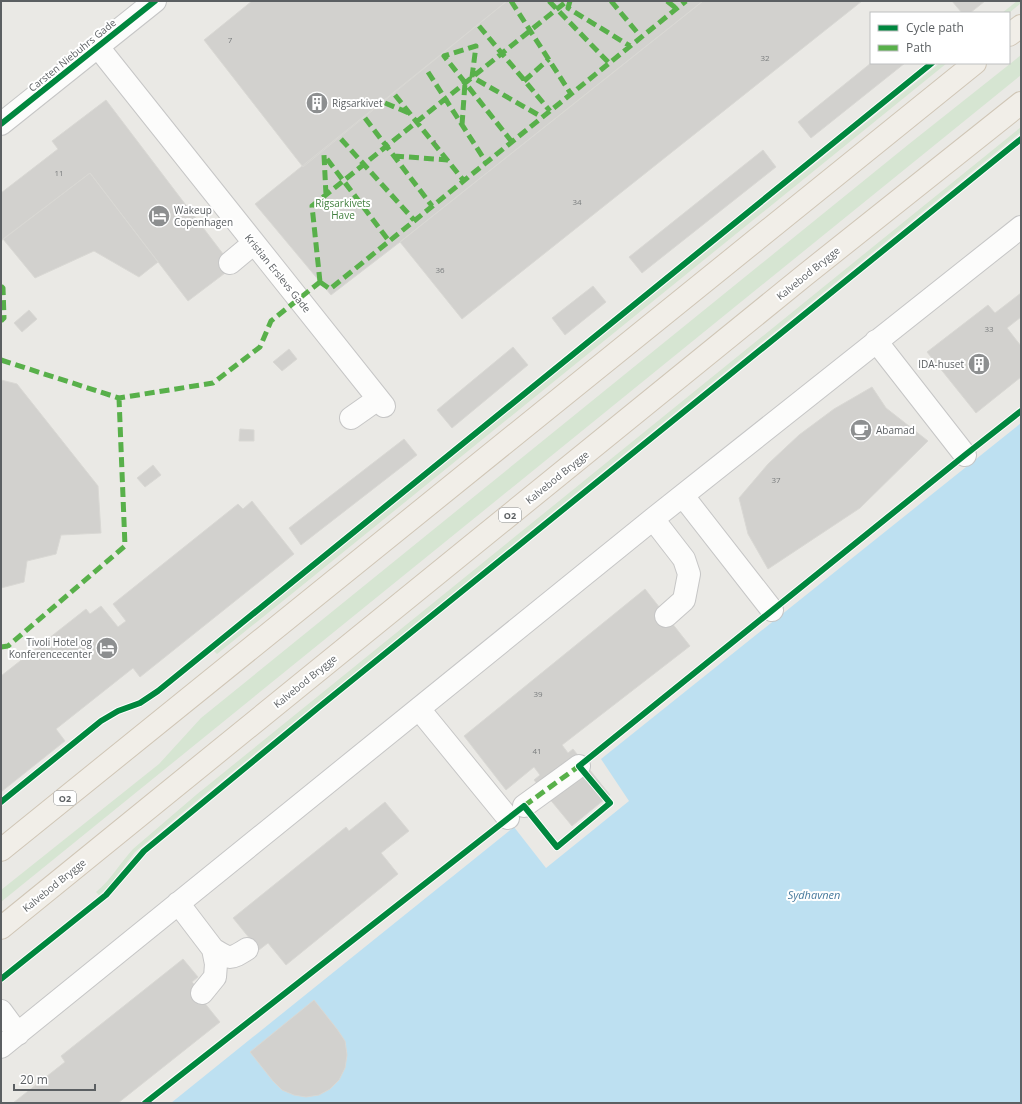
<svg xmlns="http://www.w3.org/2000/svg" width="1022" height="1104" font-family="'Open Sans',sans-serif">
<rect width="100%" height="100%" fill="#eae9e5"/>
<!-- green -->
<path fill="#d6e5d2" d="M 1017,1 L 1021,1 L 1021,3 L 1009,13 L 1002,13 Z
M 1021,55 L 1021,75 L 1,902 L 1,890 L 159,764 L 201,718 L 909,144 Z
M 940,63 L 947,63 L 299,588 L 217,654 L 214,651 L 407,493 Z
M 1021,127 L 1021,132 L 199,799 L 135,852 L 109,886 L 99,895 L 96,892 C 111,880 120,863 133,849 L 196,795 Z"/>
<!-- water -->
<path fill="#bde0f1" d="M 1021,423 L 1021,1103 L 171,1103 L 514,827 L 546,868 L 629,801 L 601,759 Z"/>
<!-- building -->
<path fill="#d2d1ce" stroke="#d9d8d4" d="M 252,1 L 507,1 L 303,167 L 204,40 Z
M 507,1 L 703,1 L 400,242 L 331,295 L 255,204 Z
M 703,1 L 862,1 L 462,319 L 400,242 Z
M 952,1 L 985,1 L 970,13 L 962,13 Z
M 871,63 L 905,63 L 811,138 L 798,122 Z
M 106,100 L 233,267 L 188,301 L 90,173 L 1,241 L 1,193 L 58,149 L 52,141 Z
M 763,150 L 776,167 L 642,273 L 629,257 Z
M 90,173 L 158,262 L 139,277 L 94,251 L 35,278 L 3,239 Z
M 593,286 L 606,302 L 565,335 L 552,318 Z
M 1021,293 L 1021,317 L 1007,328 L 1021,346 L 1021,377 L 976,413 L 927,352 L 988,305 L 995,313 Z
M 29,310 L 37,319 L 22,332 L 14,323 Z
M 513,347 L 528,365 L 452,428 L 437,410 Z
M 289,349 L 297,359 L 282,371 L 273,362 Z
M 1,380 L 17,384 L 98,486 L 101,533 L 61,535 L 56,554 L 27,561 L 24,582 L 1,588 Z
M 872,387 L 886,408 L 928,441 L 860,508 L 768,569 L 748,534 L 739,498 L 768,464 L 799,435 L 834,409 Z
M 240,429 L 254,430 L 254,441 L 239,441 Z
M 404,439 L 417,455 L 301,545 L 289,528 Z
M 153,465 L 161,475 L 145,487 L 137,478 Z
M 252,501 L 294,554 L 140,677 L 133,668 L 56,729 L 65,741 L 1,792 L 1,676 L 86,609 L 90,614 L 101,606 L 118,627 L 126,621 L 113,604 L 238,504 L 243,509 Z
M 645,589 L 690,646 L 562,745 L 568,753 L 573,749 L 610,795 L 572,826 L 534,780 L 540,775 L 534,767 L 506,790 L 464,736 Z
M 385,802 L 409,831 L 381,853 L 398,874 L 286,965 L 268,943 L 259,950 L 233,918 L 346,827 L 349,831 Z
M 183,959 L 198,977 L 192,982 L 202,993 L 203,1001 L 220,1022 L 118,1103 L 13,1103 L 65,1062 L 61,1056 Z
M 314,1000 L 337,1029 L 345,1041 L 347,1055 L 345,1068 L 339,1080 L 330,1089 L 319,1095 L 306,1097 L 294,1095 L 282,1090 L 273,1081 L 250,1052 Z"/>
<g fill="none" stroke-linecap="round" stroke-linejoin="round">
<!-- minor casing -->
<g stroke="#c6c6c6" stroke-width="24">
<path id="minor" d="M 98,47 L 384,406
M 1,124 L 155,1
M 230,263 L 254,243
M 876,341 L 965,455
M 351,418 L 378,399
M 683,496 L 772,610
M 653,519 L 684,559 L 689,574 L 684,600 L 666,616
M 419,709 L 508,818
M 524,806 L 579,766
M 178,903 L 213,949 L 216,964 L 215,977 L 202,993
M 213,949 C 229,959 230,960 247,949
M 1,1011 L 18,1034
M 1,1047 L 653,519 L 1021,227"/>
</g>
<!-- major casing -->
<g stroke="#d0c6b6" stroke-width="24">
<path id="major" d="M 1009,35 L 1021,26
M 1,850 L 975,63
M 1,928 L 805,275 L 1021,103"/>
</g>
<!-- minor -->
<use href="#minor" stroke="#fcfcfb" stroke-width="22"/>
<!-- major -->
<use href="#major" stroke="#f1eee8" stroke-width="22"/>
<!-- quiet -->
<path stroke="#58b04a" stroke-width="5" stroke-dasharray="10 5" stroke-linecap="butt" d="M 511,1 L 571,94
M 549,1 L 609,63
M 570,1 L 568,8 L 630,46
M 611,1 L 641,37
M 667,1 L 677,9
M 479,26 L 550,111
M 428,72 L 486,162
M 524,81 L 549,59
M 395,95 L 464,181
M 385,103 L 409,113
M 365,118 L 432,206
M 462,125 L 465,83
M 341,139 L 414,220
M 512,142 L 444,56 L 476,46 L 472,77 L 542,117
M 394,156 L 448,160
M 326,195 L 324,155 L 389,241
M 320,282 L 330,289 L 686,1
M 320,282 L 312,206 L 567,1
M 1,286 L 3,288 L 4,318 L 1,321
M 1,360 L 119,398 L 213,383 L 260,347 L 271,321 L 320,282
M 1,647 L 8,646 L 125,546 L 119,398
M 524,806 L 579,766"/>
<!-- cycleway casing -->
<g stroke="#fff" stroke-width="8">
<path id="cycleway" d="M 1,124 L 155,1
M 1,802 L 101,721 L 118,711 L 140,703 L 158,691 L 932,63
M 1,979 L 106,895 L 144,851 L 319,707 L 1021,139
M 145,1103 L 524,806 L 557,847 L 610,803 L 579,766 L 965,455 L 1021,411"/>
</g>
<!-- cycleway -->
<use href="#cycleway" stroke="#00873e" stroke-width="6"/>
</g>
<!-- icons -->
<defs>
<g id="building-disc" transform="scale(1.15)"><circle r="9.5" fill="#8d8f90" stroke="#fff"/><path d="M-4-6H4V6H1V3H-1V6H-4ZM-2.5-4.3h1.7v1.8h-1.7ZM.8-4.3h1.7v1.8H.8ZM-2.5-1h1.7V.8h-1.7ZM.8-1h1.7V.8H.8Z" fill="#fff"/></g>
<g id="hotel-disc" transform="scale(1.15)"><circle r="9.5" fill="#8d8f90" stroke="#fff"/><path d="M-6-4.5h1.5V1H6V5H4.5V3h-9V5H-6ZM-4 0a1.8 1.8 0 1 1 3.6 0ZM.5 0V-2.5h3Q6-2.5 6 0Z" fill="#fff"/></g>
<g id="cafe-disc" transform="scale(1.15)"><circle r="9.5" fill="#8d8f90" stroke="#fff"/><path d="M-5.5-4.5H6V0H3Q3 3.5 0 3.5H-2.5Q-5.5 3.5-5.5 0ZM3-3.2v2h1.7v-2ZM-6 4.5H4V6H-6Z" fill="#fff"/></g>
</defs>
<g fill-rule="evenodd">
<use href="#building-disc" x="317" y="103"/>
<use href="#hotel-disc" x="159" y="216"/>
<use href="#building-disc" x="979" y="364"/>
<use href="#cafe-disc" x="861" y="430"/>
<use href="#hotel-disc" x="107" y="648"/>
</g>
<g text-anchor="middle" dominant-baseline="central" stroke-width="4" stroke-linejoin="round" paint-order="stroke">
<!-- number labels -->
<g font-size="8" fill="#7a7d7e">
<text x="230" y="39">7</text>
<text x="765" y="57">32</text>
<text x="435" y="141">1</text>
<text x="59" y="172">11</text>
<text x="577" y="201">34</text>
<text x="440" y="269">36</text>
<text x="989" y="328">33</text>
<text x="776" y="479">37</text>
<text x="538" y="693">39</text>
<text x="537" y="750">41</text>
</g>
<!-- shield labels -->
<g fill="#fff" stroke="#8c8f91" stroke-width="1">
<rect x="499" y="508" width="22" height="14" rx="3"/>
<rect x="54" y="791" width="22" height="14" rx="3"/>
</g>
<g font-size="9" font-weight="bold" fill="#5b5f62">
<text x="510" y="515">O2</text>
<text x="65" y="798">O2</text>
</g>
<!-- street labels -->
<g font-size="10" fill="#5b5f62" stroke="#fff">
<text transform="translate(72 55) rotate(-39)">Carsten Niebuhrs Gade</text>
<text transform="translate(278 273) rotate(51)">Kristian Erslevs Gade</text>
<text transform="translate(808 273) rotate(-39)">Kalvebod Brygge</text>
<text transform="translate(557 477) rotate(-39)">Kalvebod Brygge</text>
<text transform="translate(305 681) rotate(-39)">Kalvebod Brygge</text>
<text transform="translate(54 885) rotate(-39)">Kalvebod Brygge</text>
</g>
<!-- poi labels -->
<g font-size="10" fill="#5b5f62" stroke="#fff" text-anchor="start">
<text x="332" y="103">Rigsarkivet</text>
<text x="174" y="210">Wakeup<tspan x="174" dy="12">Copenhagen</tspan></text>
<text x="964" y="364" text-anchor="end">IDA-huset</text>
<text x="876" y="430">Abamad</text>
<text x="92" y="642" text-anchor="end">Tivoli Hotel og<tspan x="92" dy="12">Konferencecenter</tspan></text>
</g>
<!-- park labels -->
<g font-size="10" fill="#417f3e" stroke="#fff">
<text x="343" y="203">Rigsarkivets<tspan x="343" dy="12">Have</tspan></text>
</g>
<!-- water labels -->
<g font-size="11" font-style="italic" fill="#477a9d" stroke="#fff">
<text x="814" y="894">Sydhavnen</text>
</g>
</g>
<!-- border -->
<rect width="1022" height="1104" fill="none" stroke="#5b5f62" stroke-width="4"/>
<!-- legend -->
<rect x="870" y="12" width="140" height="52" fill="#ffffff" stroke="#bdbfc0"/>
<rect x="878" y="25" width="20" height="6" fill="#00873e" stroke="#bdbfc0"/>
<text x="906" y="32" font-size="12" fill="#5b5f62">Cycle path</text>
<rect x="878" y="45" width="20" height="6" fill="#58b04a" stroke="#bdbfc0"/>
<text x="906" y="52" font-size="12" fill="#5b5f62">Path</text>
<!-- scale -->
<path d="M14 1084v6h81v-6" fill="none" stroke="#5b5f62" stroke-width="2"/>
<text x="20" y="1084" font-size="12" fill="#5b5f62" stroke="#ffffff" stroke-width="3" paint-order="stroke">20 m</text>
</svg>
